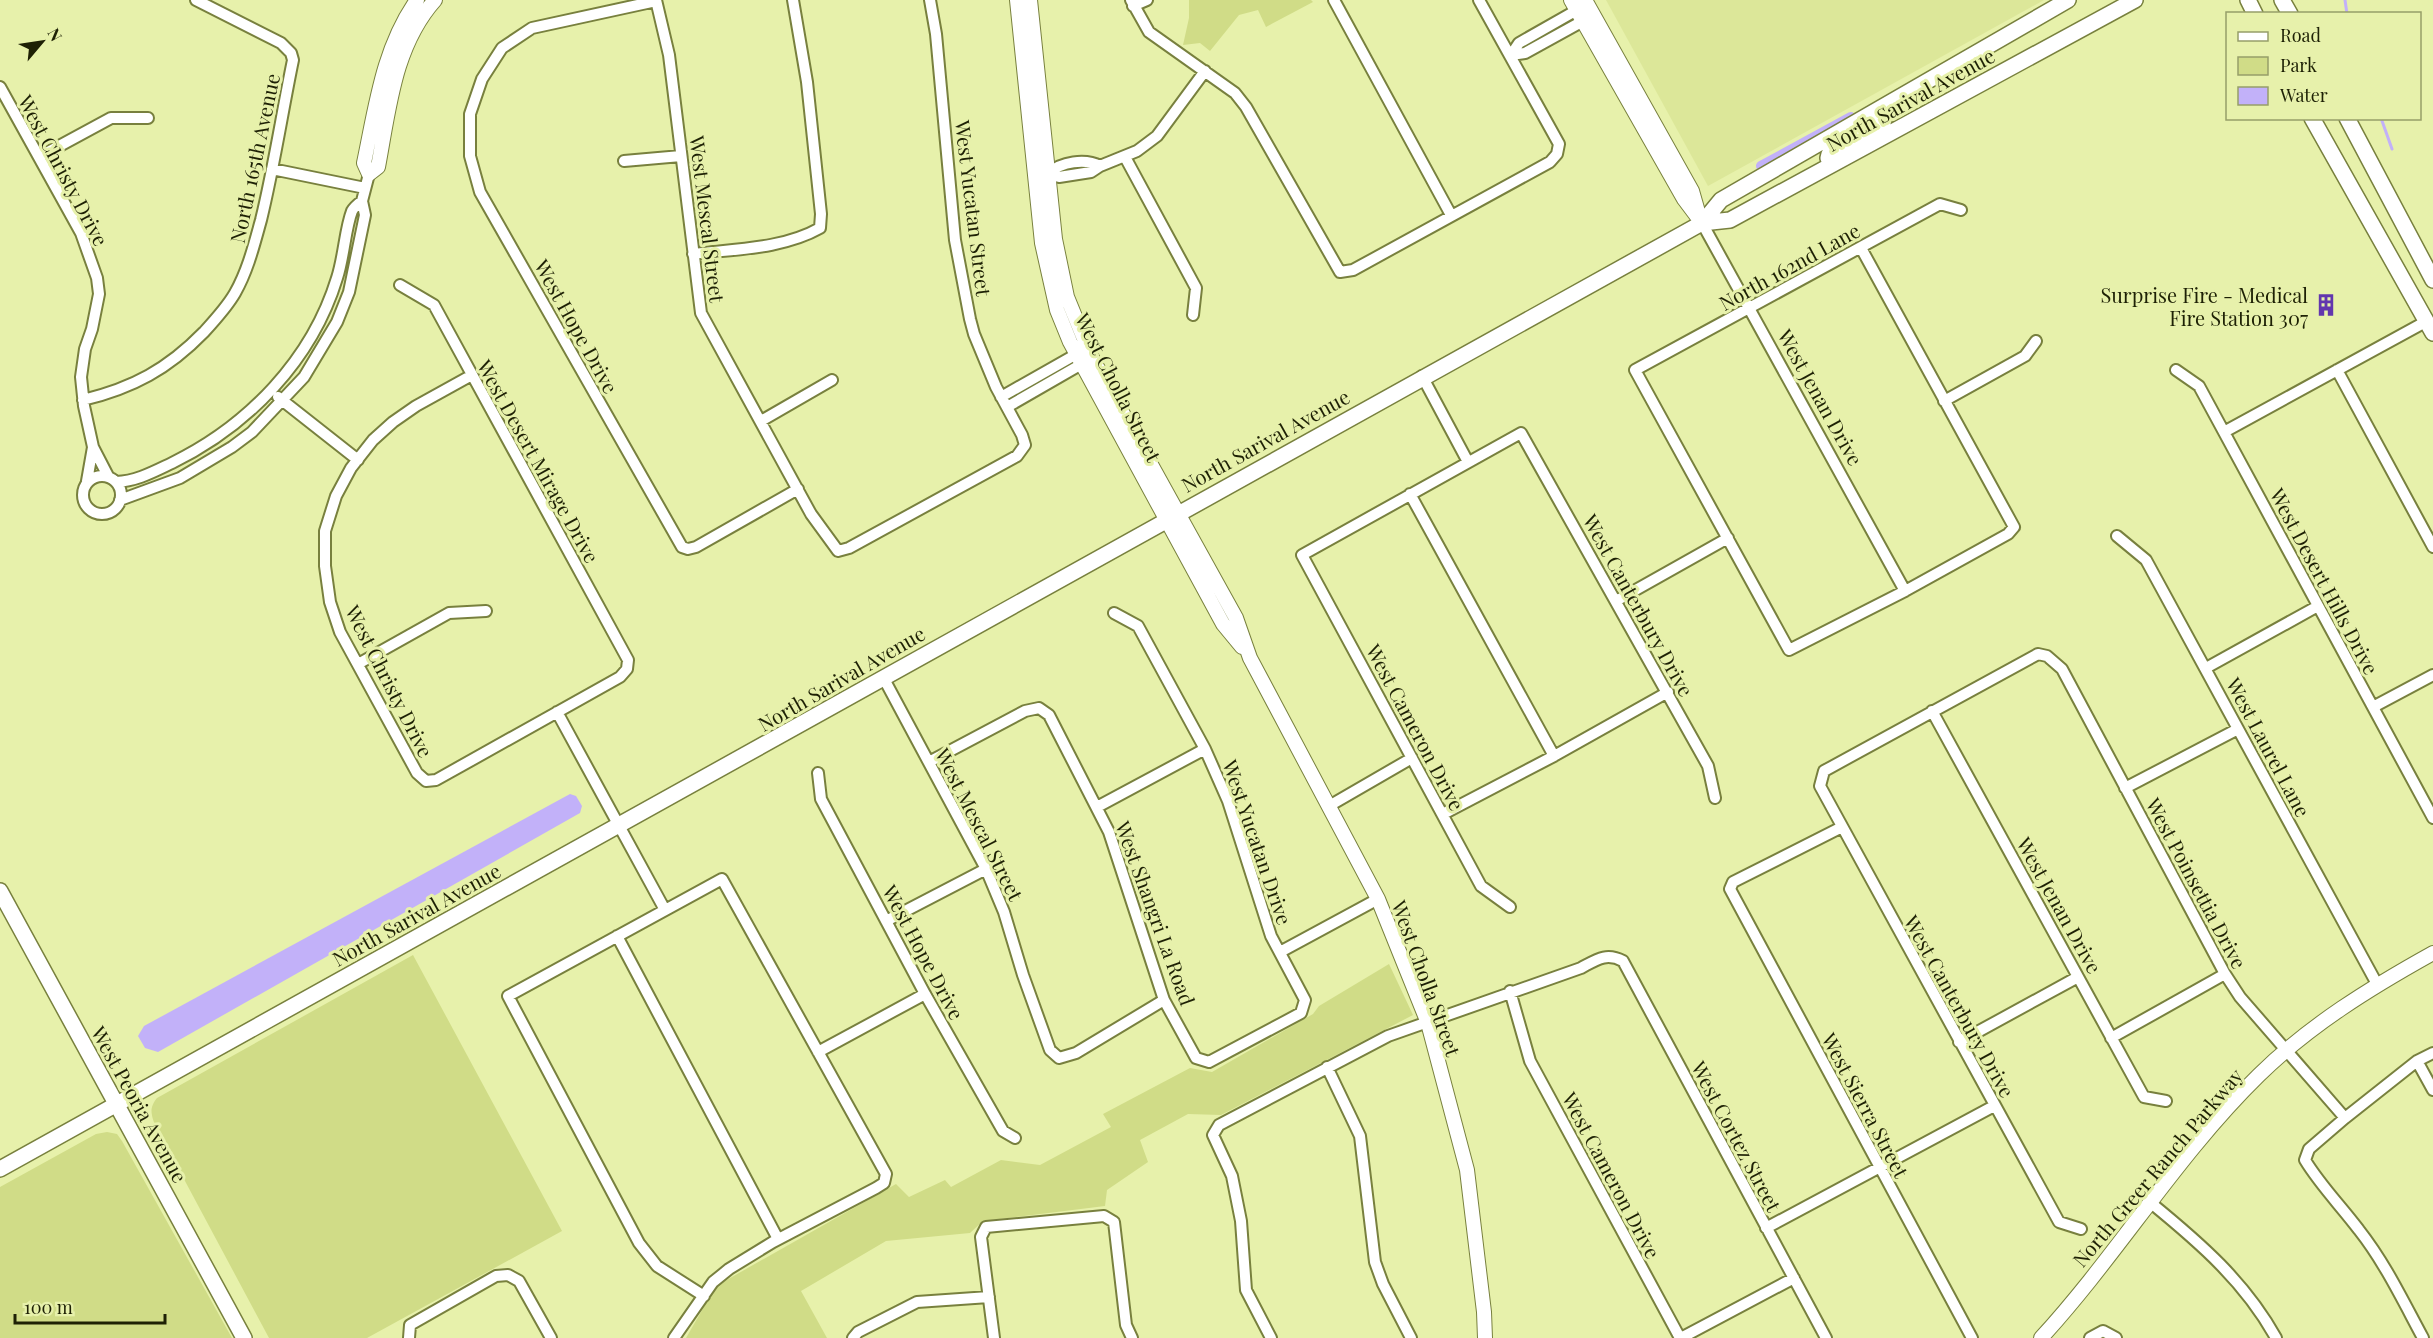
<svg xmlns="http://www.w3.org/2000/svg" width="2433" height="1338" font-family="'Playfair Display',serif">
<rect width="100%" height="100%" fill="#e7f1ab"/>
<!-- built -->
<path fill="#dce799" d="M 1606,0 L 2044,0 L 1708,186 Z"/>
<!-- green -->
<path fill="#d0dc87" d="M 1189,0 L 1311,0 L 1313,2 L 1266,27 L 1258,10 L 1239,15 L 1210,51 L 1200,43 L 1183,45 L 1189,18 Z
M 413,955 L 562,1231 L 367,1338 L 269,1338 L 155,1125 C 151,1114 149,1108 157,1098 Z
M 1389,964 L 1413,1015 L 1221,1115 L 1188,1114 L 1140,1140 L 1148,1162 L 1107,1190 L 1105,1206 L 983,1221 L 970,1233 L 886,1241 L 801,1291 L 827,1338 L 686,1338 L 716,1286 L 896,1184 L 909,1197 L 945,1180 L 951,1187 L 1001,1160 L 1040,1165 L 1111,1127 L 1103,1114 L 1190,1068 L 1212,1072 L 1313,1014 L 1319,1006 Z
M 107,1132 L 117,1134 L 122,1141 L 232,1338 L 0,1338 L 0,1187 L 96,1134 Z"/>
<!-- water -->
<path fill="#c2b1f9" d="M 570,794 L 576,796 L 582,806 L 580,813 L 158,1052 L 145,1048 L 138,1036 L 144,1026 Z"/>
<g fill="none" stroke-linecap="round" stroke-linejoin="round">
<!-- stream -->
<path stroke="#c2b1f9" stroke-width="3" d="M 2345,0 L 2347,14
M 2381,118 L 2392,149"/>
<!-- canal -->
<path stroke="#c2b1f9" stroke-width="10" d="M 1761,166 L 1851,117"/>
<!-- minor casing -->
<g stroke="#78803e" stroke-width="14">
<path id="minor" d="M 656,0 L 669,55 L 701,313 L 811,514 L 838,551 L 849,548 L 1017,456 L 1025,445 L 1022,435 L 996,387 L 974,334 L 970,319 L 955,240 L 936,34 L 930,0
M 1131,0 L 1149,32 L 1235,93 L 1246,107 L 1340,272 L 1353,270 L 1550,162 L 1557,154 L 1559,144 L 1479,0
M 1334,0 L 1451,215
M 656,1 L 532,28 L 502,48 L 482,79 L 470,114 L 470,156 L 480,192 L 682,547 L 688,549 L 696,547 L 798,489
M 1133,6 L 1147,0
M 1511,55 L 1519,43 L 1577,10 L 1584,10
M 1511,55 L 1525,53 L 1583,21 L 1587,15
M 0,87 L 81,233 L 97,278 L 99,294 L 92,329 L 85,349 L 81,377 L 84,406 L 93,447 L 108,476
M 39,157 L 111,118 L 148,118
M 1125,157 L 1196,288 L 1193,315
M 624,161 L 681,156
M 272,169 L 365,188
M 1042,173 L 1059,177 L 1091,172 L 1100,166 L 1137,151 L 1157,136 L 1205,71
M 1049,173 C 1061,162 1085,158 1100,166
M 1702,223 L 1905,591
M 1861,248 L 2014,527 L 2008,534 L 1905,591 L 1789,650 L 1635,370 L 1940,204 L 1961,210
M 693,254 C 735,249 783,249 820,228 L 821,214 L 807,82 L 793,0
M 400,285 L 434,305 L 628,660 L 627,669 L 620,677 L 436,780 L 426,781 L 417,773 L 340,632 L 330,602 L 325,566 L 325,531 L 336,496 L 351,468 L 373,440 L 393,422 L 416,406 L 472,375
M 2176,370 L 2199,386 L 2433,818
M 2337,370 L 2433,547
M 1422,376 L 1468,462
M 278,397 L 358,460
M 1001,397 L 1082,351
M 83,400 C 133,388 168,369 204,332 C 215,320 227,307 235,293 C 248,270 254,245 261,220 C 274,167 282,113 293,60 L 291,53 L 281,43 L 196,0
M 1944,401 L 2025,356 L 2036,341
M 1007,407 L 1087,361
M 761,421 L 832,380
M 2224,432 L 2427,321
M83 495a19 19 0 1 1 38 0a19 19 0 1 1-38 0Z
M 87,481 L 93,447
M 116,482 C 137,481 153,472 172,463 C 248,426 312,360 337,278 C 344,257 345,229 352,211 C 354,207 358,204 362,201
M 1410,494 L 1554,756
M 120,500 L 180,478 L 232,447 L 252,432 L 304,377 L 337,322 L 349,292 L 365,215 L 362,201 L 369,174
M 2117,536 L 2146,560 L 2377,984
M 1616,601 L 1728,538
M 358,664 L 449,613 L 486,611
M 2206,668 L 2318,606
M 883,677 L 986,869 L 1004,912 L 1023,975 L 1050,1050 L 1059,1058 L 1076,1053 L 1164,1000
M 2373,707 L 2433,675
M 1932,711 L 2144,1097 L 2166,1101
M 557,712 L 665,910
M 929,762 L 1025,711 L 1039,708 L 1049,715 L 1109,832 L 1164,1000 L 1196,1058 L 1209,1062 L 1301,1013 L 1305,1000 L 1271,936 L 1228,801 L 1205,749 L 1138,626 L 1114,613
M 818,773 L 821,799 L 925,994 L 1003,1131 L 1015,1138
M 2125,788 L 2238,729
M 1329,806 L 1412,758
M 1097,807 L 1205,749
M 1443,814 L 1554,756 L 1668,692
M 1842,827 L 1733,882 L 1730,889 L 1972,1338
M 1510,907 L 1481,886 L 1302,555 L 1521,433 L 1708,766 L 1715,798
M 886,921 L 986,869
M 617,936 L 778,1239
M 1280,952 L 1378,899
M 1510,991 L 1530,1061 L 1680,1338
M 2111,1038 L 2225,974
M 1959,1042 L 2078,977
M 818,1052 L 925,994
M 2417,1061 L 2433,1090
M 1327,1067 L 1360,1136 L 1375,1262 L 1383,1284 L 1411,1338
M 2151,1203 C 2200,1243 2245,1282 2276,1338
M 1766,1228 L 1994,1106
M 2081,1229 L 2059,1222 L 1820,786 L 1824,771 L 2038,654 L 2047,656 L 2062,669 L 2225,974 L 2240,997 L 2345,1118
M 409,1338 L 410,1325 L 496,1276 L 508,1275 L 519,1281 L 551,1338
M 674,1338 L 713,1282 L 729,1269 L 773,1242 L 876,1188 L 884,1183 L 886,1174 L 722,879 L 508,996 L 639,1243 L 657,1266 L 704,1296
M 853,1338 L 858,1332 L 917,1302 L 989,1297
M 994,1338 L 981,1237 L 986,1227 L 1104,1216 L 1114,1222 L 1126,1325 L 1132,1338
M 1271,1338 L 1246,1290 L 1241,1221 L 1232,1176 L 1213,1135 L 1219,1125 L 1388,1036 L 1581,968 C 1596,960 1606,952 1623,961 L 1826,1338
M 1681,1338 L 1794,1278
M 2090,1338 L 2103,1331 L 2116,1338
M 2423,1338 C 2403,1301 2385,1263 2359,1230 C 2341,1206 2320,1185 2305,1160 L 2309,1149 L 2345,1118 L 2417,1061 L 2433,1053"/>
</g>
<!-- tertiary casing -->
<g stroke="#78803e" stroke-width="16">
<path id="tertiary" d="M 417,0 C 383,48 376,106 364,163 L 369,174 L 378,167 C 389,109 394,46 435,0
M 1017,0 L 1042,243 L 1057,310 L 1070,342 L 1166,519 L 1223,624 L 1242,647
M 1030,0 L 1055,239 L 1067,297 L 1092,358 L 1236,618 L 1250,658 L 1378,899 L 1428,1023 L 1467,1170 L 1484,1312 L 1485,1338
M 1571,0 L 1684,199 L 1702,223
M 1585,0 L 1692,191 L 1698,212
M 2041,1338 C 2118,1254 2177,1155 2259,1075 C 2310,1025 2370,988 2433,953"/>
</g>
<!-- secondary casing -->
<g stroke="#78803e" stroke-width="18">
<path id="secondary" d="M 2248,0 L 2255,14
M 2282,0 L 2290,14
M 2312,118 L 2433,333
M 2347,118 L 2433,280
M 1831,165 L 1828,158 L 1829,154 L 1883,123 L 1884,117 L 1879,109
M 1702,223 L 1730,220 L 2135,0
M 0,891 L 244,1338
M 0,1169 L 1702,223 L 1721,200 L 2068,0"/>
</g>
<!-- minor -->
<use href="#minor" stroke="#fff" stroke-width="10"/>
<!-- tertiary -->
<use href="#tertiary" stroke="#fff" stroke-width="14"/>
<!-- secondary -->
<use href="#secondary" stroke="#fff" stroke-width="15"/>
</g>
<!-- icons -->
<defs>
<g id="building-bare" transform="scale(1.8)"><path d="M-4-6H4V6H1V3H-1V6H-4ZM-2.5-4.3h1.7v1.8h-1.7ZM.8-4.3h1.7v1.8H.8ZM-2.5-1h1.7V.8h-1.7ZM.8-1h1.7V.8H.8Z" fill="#6236ae" stroke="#e7f1ab" stroke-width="2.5" paint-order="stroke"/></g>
</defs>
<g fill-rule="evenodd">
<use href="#building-bare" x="2326" y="305"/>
</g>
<g text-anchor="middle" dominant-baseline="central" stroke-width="6" stroke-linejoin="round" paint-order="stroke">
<!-- street labels -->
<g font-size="20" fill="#1e2105" stroke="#e7f1ab">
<text transform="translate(1910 99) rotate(-29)">North Sarival Avenue</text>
<text transform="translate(254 158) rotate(-78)">North 165th Avenue</text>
<text transform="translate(64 170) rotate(62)">West Christy Drive</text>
<text transform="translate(974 208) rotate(83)">West Yucatan Street</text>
<text transform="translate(708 219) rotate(83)">West Mescal Street</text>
<text transform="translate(1789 266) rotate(-29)">North 162nd Lane</text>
<text transform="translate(577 326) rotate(61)">West Hope Drive</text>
<text transform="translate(1119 387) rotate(63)">West Cholla Street</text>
<text transform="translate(1821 397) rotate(61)">West Jenan Drive</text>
<text transform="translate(1265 440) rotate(-29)">North Sarival Avenue</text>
<text transform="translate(539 461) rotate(61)">West Desert Mirage Drive</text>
<text transform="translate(2325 581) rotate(62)">West Desert Hills Drive</text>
<text transform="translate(1639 605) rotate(61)">West Canterbury Drive</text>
<text transform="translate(841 678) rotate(-30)">North Sarival Avenue</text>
<text transform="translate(390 681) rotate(63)">West Christy Drive</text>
<text transform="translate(1416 727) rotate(62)">West Cameron Drive</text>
<text transform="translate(2269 747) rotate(62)">West Laurel Lane</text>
<text transform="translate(980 824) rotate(63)">West Mescal Street</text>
<text transform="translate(1258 842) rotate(71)">West Yucatan Drive</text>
<text transform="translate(2197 883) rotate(62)">West Poinsettia Drive</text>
<text transform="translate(2060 905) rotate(61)">West Jenan Drive</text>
<text transform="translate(1156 913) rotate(70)">West Shangri La Road</text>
<text transform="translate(416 914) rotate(-29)">North Sarival Avenue</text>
<text transform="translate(924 952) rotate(62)">West Hope Drive</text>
<text transform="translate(1427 978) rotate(70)">West Cholla Street</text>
<text transform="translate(1960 1006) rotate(61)">West Canterbury Drive</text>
<text transform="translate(140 1104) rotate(61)">West Peoria Avenue</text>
<text transform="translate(1866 1105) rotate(62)">West Sierra Street</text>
<text transform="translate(1737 1136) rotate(62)">West Cortez Street</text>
<text transform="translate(2157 1167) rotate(-50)">North Greer Ranch Parkway</text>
<text transform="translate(1612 1175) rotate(62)">West Cameron Drive</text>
</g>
<!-- poi labels -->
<g font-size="20" fill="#1e2105" stroke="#e7f1ab" text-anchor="end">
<text x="2308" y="294">Surprise Fire - Medical<tspan x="2308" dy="23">Fire Station 307</tspan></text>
</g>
</g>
<!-- legend -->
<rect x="2226" y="12" width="195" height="108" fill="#e7f1ab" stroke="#979e69" stroke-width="1.5"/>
<rect x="2238" y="32" width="30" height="9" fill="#ffffff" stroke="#979e69" stroke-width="1.5"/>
<text x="2280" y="42" font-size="18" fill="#1e2105">Road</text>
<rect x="2238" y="57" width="30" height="18" fill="#d0dc87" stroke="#979e69" stroke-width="1.5"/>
<text x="2280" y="72" font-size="18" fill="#1e2105">Park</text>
<rect x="2238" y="87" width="30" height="18" fill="#c2b1f9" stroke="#979e69" stroke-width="1.5"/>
<text x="2280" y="102" font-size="18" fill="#1e2105">Water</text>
<!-- north arrow -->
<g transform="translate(42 42) rotate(61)" stroke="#e7f1ab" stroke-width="4.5" paint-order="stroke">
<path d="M0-4.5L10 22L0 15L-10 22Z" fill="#1e2105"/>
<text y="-9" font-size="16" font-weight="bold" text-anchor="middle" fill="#1e2105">N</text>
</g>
<!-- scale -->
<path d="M15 1314v9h150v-9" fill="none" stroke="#1e2105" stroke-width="3"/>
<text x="24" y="1314" font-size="18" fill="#1e2105" stroke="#e7f1ab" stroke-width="4.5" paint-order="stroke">100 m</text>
</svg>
